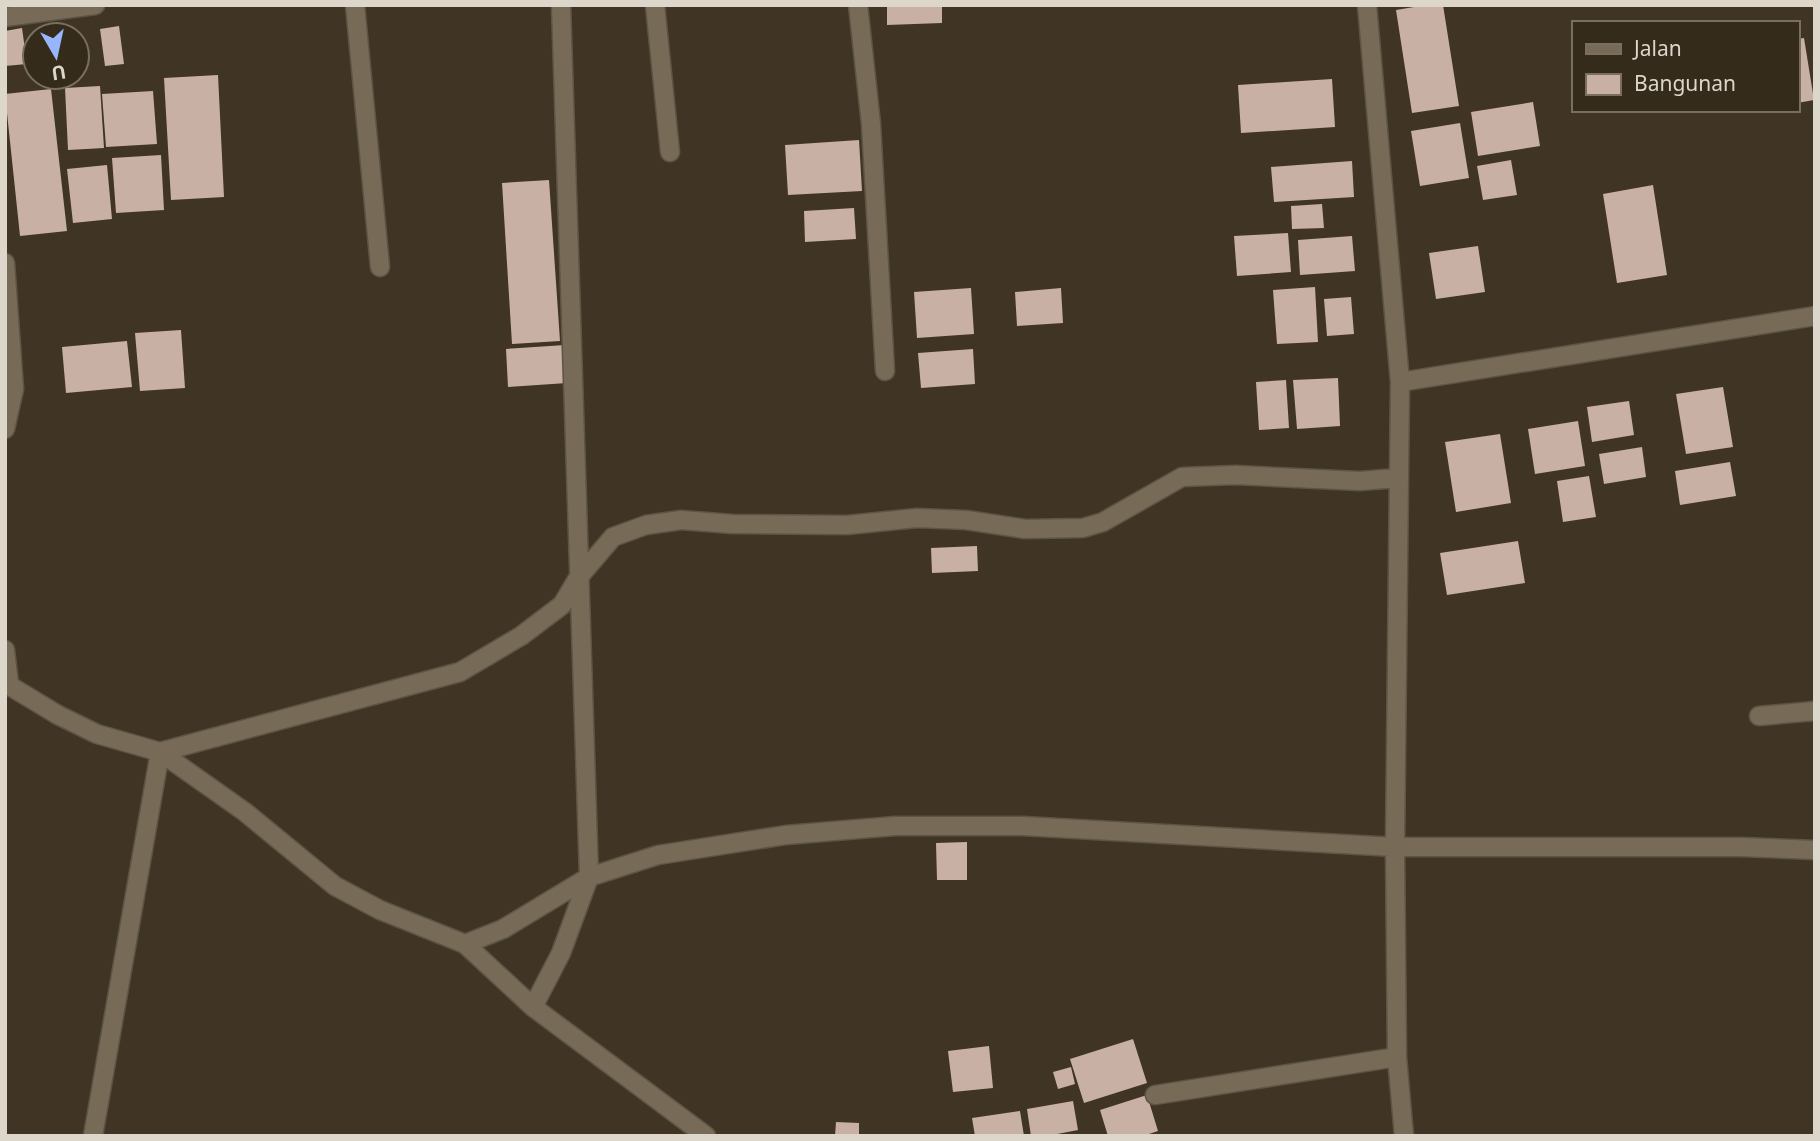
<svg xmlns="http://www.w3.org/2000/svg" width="1820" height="1141" font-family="'Noto Sans',sans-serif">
<rect width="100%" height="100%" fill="#403524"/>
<!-- building -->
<path fill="#c8b0a5" d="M 887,5 L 942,5 L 942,23 L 887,25 Z
M 1426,5 L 1443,5 L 1459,106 L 1412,113 L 1396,10 Z
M 119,26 L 124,64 L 105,66 L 100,29 Z
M 22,28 L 27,64 L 5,66 L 5,31 Z
M 1804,38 L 1814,100 L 1797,103 L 1797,39 Z
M 218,75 L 224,197 L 171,200 L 164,78 Z
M 1332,79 L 1335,127 L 1241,133 L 1238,85 Z
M 100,86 L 104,148 L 68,150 L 65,88 Z
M 51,89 L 67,231 L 20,236 L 5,94 Z
M 153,91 L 157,144 L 106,147 L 102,94 Z
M 1533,102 L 1540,146 L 1478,156 L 1471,112 Z
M 1460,123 L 1469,178 L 1420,186 L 1411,131 Z
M 859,140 L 862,191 L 788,195 L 785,145 Z
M 161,155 L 164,210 L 116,213 L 112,158 Z
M 1511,160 L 1517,195 L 1483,200 L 1477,166 Z
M 1352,161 L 1354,197 L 1274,202 L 1271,167 Z
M 107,165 L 112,219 L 73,223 L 67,169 Z
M 549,180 L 560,341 L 512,344 L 502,183 Z
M 1653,185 L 1667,275 L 1617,283 L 1603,194 Z
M 1322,204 L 1324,228 L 1292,229 L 1291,206 Z
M 854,208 L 856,239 L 805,242 L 804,211 Z
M 1288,233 L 1291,272 L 1237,276 L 1234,236 Z
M 1352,236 L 1355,271 L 1300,275 L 1298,240 Z
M 1478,246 L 1485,292 L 1436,299 L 1429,253 Z
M 1315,287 L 1318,342 L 1277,344 L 1273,290 Z
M 971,288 L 974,334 L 917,338 L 914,292 Z
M 1061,288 L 1063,323 L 1017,326 L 1015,292 Z
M 1351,297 L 1354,334 L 1327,336 L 1324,299 Z
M 181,330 L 185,388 L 140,391 L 135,333 Z
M 127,341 L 132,387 L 66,393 L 62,347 Z
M 565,345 L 567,383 L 508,387 L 506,349 Z
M 973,349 L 975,384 L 921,388 L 918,353 Z
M 1338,378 L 1340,426 L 1297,429 L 1293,380 Z
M 1286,380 L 1289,428 L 1259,430 L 1256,382 Z
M 1723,387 L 1733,447 L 1686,454 L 1676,394 Z
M 1629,401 L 1634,435 L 1592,442 L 1587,407 Z
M 1578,421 L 1585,466 L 1535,474 L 1528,429 Z
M 1500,434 L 1511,503 L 1456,512 L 1445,442 Z
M 1642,447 L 1646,477 L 1604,484 L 1599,454 Z
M 1730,462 L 1736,496 L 1680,505 L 1675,471 Z
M 1589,476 L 1596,517 L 1563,522 L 1557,481 Z
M 1518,541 L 1525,583 L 1447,595 L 1440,553 Z
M 977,546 L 978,571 L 932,573 L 931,548 Z
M 967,842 L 967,880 L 937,880 L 936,843 Z
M 1133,1039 L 1147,1083 L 1084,1103 L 1070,1059 Z
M 989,1046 L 993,1088 L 953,1092 L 948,1051 Z
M 1071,1067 L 1075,1084 L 1058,1089 L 1053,1072 Z
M 1147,1095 L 1158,1131 L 1143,1136 L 1108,1136 L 1100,1110 Z
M 1073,1101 L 1078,1130 L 1047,1136 L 1031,1136 L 1027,1109 Z
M 1020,1111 L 1024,1136 L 975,1136 L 972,1118 Z
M 836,1122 L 859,1123 L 859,1136 L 835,1136 Z"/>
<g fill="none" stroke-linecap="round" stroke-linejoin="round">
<!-- service casing -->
<g stroke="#5d5445" stroke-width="21">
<path id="service" d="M 355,5 L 380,267"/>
</g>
<!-- minor casing -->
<g stroke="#5d5445" stroke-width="21">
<path id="minor" d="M 655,5 L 670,152
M 858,5 L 871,124 L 885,371
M 1367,5 L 1400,382 L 1395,847 L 1397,1057 L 1404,1136
M 5,17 L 95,5
M 5,263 L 14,389 L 5,429
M 1400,382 L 1815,316
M 5,650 L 9,684
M 5,683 L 58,715 L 97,734 L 160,752 L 245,812 L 335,886 L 380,910 L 465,944 L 533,1007 L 706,1136
M 1759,716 L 1815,711
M 465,944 L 503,929 L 589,877 L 658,855 L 786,835 L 895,826 L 1023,826 L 1395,847 L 1740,847 L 1815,850
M 533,1007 L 561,953 L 589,877 L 561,5
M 1155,1095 L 1397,1057
M 93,1136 L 160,752 L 460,672 L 521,636 L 562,605 L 578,578 L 613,537 L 646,525 L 681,520 L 732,524 L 847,525 L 917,518 L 966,520 L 1025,529 L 1083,528 L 1103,522 L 1182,477 L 1236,475 L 1360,481 L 1398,478"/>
</g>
<!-- service -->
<use href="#service" stroke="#776b58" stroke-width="18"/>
<!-- minor -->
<use href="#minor" stroke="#776b58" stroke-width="18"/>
</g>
<!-- border -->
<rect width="1820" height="1141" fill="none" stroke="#ddd6cb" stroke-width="14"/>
<!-- legend -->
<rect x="1572" y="21" width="228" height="91" fill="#352b1a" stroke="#786f61" stroke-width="2"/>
<rect x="1586" y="44" width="35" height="10" fill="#776b58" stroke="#786f61" stroke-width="2"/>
<text x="1634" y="56" font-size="21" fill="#ddd6cb">Jalan</text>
<rect x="1586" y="74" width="35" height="21" fill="#c8b0a5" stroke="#786f61" stroke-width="2"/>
<text x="1634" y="91" font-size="21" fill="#ddd6cb">Bangunan</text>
<!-- north arrow -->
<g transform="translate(56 56) rotate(171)"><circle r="33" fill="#352b1a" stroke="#786f61" stroke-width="2"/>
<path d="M0-5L12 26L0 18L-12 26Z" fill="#97b6fd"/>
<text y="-10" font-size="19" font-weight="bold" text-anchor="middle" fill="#ddd6cb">U</text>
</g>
</svg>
